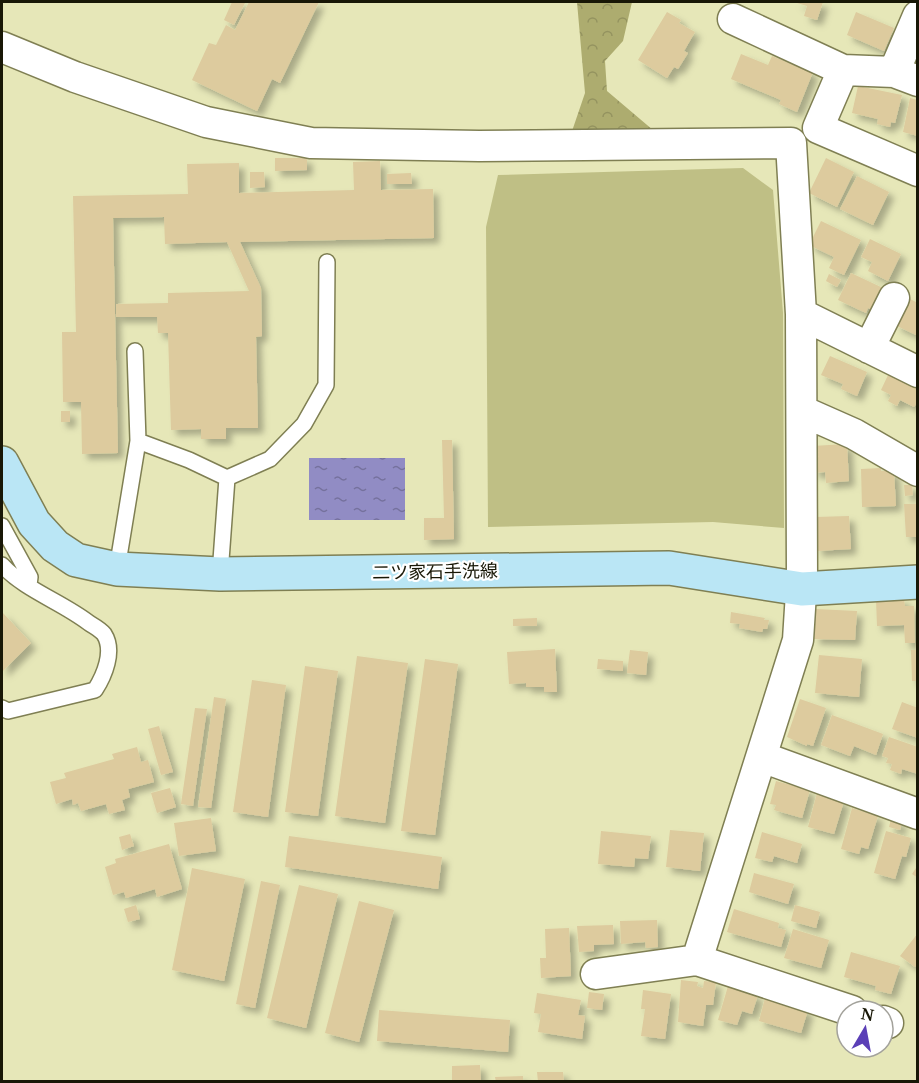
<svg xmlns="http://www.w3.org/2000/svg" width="919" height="1083" font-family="'Noto Serif','Noto Sans JP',serif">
<defs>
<pattern id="forest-crowns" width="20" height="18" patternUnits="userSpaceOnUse" patternTransform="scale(1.5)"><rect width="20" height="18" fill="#adac6f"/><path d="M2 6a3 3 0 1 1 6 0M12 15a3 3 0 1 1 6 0" fill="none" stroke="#94935f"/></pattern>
<pattern id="water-ripples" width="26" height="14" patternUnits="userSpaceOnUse" patternTransform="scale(1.5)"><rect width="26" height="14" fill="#918cc4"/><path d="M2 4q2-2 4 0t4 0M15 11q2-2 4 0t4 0" fill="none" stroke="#75719d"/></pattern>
<filter id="shadow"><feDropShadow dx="5.5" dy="5.5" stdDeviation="3" flood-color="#0004"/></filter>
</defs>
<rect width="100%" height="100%" fill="#e6e7b8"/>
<!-- forest -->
<path fill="url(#forest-crowns)" d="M 577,2 L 632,2 L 623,41 L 605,61 L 607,91 L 660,136 L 570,137 L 585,93 Z"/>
<!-- pitch -->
<path fill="#bfbf85" d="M 743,168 L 773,190 L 783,313 L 784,528 L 713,522 L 488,527 L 486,227 L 498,175 Z"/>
<!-- water -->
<path fill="url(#water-ripples)" d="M 309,458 L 405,458 L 405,520 L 309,520 Z"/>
<!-- building -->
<path fill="#ddcb9e" filter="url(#shadow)" d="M 232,2 L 245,3 L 234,25 L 224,20 Z
M 249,2 L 319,2 L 280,83 L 272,79 L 257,111 L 192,80 L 209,43 L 216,45 L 226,25 L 235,30 Z
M 794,2 L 823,2 L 817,20 L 804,16 L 807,6 Z
M 667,12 L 681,20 L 679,23 L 695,32 L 684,51 L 688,53 L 678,69 L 674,67 L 667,78 L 638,60 Z
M 856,12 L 894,28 L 884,51 L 847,35 Z
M 741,54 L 768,65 L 772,56 L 813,72 L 797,112 L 779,104 L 781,100 L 731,79 Z
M 858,86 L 902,95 L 895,123 L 891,122 L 890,127 L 877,124 L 878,119 L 852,113 Z
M 910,98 L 918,100 L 918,136 L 903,132 Z
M 275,158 L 307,158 L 307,170 L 275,171 Z
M 826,158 L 854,172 L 837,207 L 809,193 Z
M 380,161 L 381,190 L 433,189 L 434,238 L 240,242 L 261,288 L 262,336 L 256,337 L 258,428 L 226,428 L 226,439 L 201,439 L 201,429 L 171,430 L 168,333 L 158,333 L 157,317 L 116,317 L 116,304 L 168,303 L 168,293 L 249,291 L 227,242 L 165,244 L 164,217 L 113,218 L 118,453 L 82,454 L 81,402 L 63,402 L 62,332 L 76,332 L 73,196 L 188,194 L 187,164 L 239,163 L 239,193 L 354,190 L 353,162 Z
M 250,172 L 264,172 L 265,187 L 250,188 Z
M 411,173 L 412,184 L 387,184 L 387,174 Z
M 857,176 L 889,192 L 873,225 L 840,209 Z
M 821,221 L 861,240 L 844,275 L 829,268 L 834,257 L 809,245 Z
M 870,239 L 901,254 L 888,281 L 868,271 L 872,262 L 861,257 Z
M 851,273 L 885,289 L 874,311 L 868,308 L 866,313 L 838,300 Z
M 829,274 L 841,280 L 837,287 L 826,281 Z
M 908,298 L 918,303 L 918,336 L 895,325 Z
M 830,356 L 867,372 L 857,396 L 841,389 L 843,384 L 821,375 Z
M 889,373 L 918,388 L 918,401 L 914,407 L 900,400 L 897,406 L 888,401 L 891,395 L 881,390 Z
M 61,411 L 70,411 L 70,422 L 61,422 Z
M 442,440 L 452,440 L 454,539 L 424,540 L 424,518 L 444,518 Z
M 847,444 L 849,481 L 826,483 L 825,472 L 814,473 L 812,446 Z
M 881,468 L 881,471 L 894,471 L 896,506 L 862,507 L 861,469 Z
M 904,485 L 912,485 L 913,495 L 905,496 Z
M 904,504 L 918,504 L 918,537 L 906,537 Z
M 849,516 L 851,549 L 817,551 L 815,517 Z
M 904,599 L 905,606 L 914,606 L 915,643 L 905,643 L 904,625 L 877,626 L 876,600 Z
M 815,609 L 857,611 L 855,640 L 814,639 Z
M 2,612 L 31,643 L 2,672 Z
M 731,612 L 765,618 L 764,620 L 769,620 L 767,629 L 763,629 L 762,632 L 739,628 L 740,624 L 730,623 Z
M 537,618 L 537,626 L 513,626 L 513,619 Z
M 555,649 L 557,692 L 544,692 L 544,687 L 526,687 L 526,683 L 509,684 L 507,652 Z
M 630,650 L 648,652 L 646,675 L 627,673 Z
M 911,650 L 918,650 L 918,681 L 912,681 Z
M 819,655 L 862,659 L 859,697 L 815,693 Z
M 357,656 L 408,663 L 385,823 L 335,816 Z
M 425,659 L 458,664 L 435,835 L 401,831 Z
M 598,659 L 623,661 L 623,671 L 597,669 Z
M 305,666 L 338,671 L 318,816 L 285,812 Z
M 252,680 L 286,685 L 268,817 L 233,812 Z
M 214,697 L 226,699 L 211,808 L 198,807 Z
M 800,699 L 826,708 L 813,746 L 807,744 L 807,746 L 787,737 Z
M 902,702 L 918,708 L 918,738 L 892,729 Z
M 195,708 L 207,709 L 193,806 L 181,804 Z
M 832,715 L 883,734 L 876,755 L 854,746 L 850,756 L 821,745 Z
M 159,726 L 173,772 L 161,775 L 148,729 Z
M 889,737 L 918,747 L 918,774 L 902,769 L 901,774 L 890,770 L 892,764 L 886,763 L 888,758 L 882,756 Z
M 137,747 L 141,762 L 148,760 L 154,782 L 128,789 L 130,797 L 122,800 L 125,810 L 109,814 L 106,804 L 81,811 L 78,803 L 73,805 L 72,799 L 56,804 L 50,782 L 66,778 L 64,773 L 114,759 L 112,754 Z
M 776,781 L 810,790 L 802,818 L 774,810 L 776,805 L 770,804 Z
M 170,788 L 176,807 L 157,813 L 151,793 Z
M 817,793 L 844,801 L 834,834 L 808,827 Z
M 852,808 L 878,816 L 868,849 L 861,847 L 859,854 L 841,849 Z
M 211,818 L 216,851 L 179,856 L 174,823 Z
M 891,819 L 902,822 L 900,830 L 889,827 Z
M 670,830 L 704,833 L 700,871 L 666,867 Z
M 601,831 L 651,836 L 648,859 L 635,858 L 634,867 L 598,864 Z
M 886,831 L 911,838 L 906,857 L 902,856 L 895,879 L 874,873 Z
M 762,832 L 802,844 L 797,863 L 774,856 L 772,862 L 755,858 Z
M 130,834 L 134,846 L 122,850 L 119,837 Z
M 289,836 L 442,857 L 438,889 L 285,867 Z
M 169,844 L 182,889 L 157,897 L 155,889 L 126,898 L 124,892 L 113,895 L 105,867 L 116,863 L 115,859 Z
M 918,865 L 918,878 L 912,874 Z
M 192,868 L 245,879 L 224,981 L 172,970 Z
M 754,873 L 794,884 L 788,904 L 749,892 Z
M 261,881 L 280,885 L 255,1008 L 236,1004 Z
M 299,885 L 338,894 L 306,1028 L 267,1018 Z
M 359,901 L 394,910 L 359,1042 L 325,1033 Z
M 136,905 L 140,919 L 128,922 L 124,909 Z
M 795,905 L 820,912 L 816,928 L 791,921 Z
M 734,909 L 779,923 L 778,928 L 786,930 L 781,947 L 727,932 Z
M 657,920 L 658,947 L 646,948 L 645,942 L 621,944 L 620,921 Z
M 613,925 L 614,944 L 594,945 L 594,951 L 579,952 L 577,926 Z
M 569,928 L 571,976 L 541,978 L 540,958 L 546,958 L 545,929 Z
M 793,929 L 829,940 L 821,968 L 784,958 Z
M 918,933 L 918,964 L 915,967 L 900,956 Z
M 851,952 L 900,966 L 891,994 L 875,990 L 876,986 L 844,977 Z
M 681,980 L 698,982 L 697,986 L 703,988 L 704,981 L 716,982 L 713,1005 L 706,1005 L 703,1026 L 678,1022 Z
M 728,986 L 758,995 L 752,1014 L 742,1011 L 737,1025 L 718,1020 Z
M 643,990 L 671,994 L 665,1039 L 641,1036 L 645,1009 L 641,1009 Z
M 589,992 L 604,994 L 602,1010 L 587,1008 Z
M 537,993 L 581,1000 L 578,1015 L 585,1016 L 582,1039 L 538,1032 L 541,1014 L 534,1013 Z
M 765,998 L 808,1010 L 801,1033 L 759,1021 Z
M 379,1010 L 510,1020 L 508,1052 L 377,1041 Z
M 480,1065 L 481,1082 L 452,1082 L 452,1066 Z
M 537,1072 L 563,1072 L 564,1082 L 538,1082 Z
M 523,1076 L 523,1082 L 496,1082 L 495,1077 Z"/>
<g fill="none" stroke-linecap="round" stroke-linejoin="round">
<!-- lane casing -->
<g stroke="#7f7f53" stroke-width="18">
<path id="lane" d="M 138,441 L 189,460 L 227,478 L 220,574
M 227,478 L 270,459 L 304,424 L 326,385 L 327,262
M 2,526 L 30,577 L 29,585
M 2,565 C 25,590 62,602 89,623 C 94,626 101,630 104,634 C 115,651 104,676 95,690 L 8,711 L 2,708
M 117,569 L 138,441 L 135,351"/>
</g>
<!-- street casing -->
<g stroke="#7f7f53" stroke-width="33">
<path id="street" d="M 918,16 L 894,72 L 918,81
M 733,19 L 843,70 L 894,72
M 2,47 L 75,77 L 206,122 L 311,143 L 479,146 L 791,143 L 801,314 L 802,577 L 798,640 L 697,960 L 596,974
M 843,70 L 818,128 L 918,171
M 801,314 L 918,372
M 869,348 L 894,298
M 802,411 L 854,434 L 918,471
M 762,757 L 918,814
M 697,960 L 852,1011
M 883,1021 L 888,1023"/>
</g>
<!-- secondary casing -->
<g stroke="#7f7f53" stroke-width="36">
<path id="secondary" d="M 2,463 L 34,523 L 55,546 L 76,560 L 117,569 L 220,574 L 669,568 L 802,589 L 918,582"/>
</g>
<!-- lane -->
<use href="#lane" stroke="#fff" stroke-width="15"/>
<!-- street -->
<use href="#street" stroke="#fff" stroke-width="30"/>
<!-- secondary -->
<use href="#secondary" stroke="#bae6f5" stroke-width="33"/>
</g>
<g text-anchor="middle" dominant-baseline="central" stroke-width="4.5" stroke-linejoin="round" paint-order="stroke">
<!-- street labels -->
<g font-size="18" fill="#181706" stroke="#fff">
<text transform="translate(435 571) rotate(-1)">二ツ家石手洗線</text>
</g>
</g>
<!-- border -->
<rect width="919" height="1083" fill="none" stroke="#181706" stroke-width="6"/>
<!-- north arrow -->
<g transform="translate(865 1029) rotate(10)"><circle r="28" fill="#ffffff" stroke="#a3a29b" stroke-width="1.5"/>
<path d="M0-4.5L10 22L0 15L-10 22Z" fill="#5b3fb7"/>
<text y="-9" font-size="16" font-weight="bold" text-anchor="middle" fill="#181706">N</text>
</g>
</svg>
